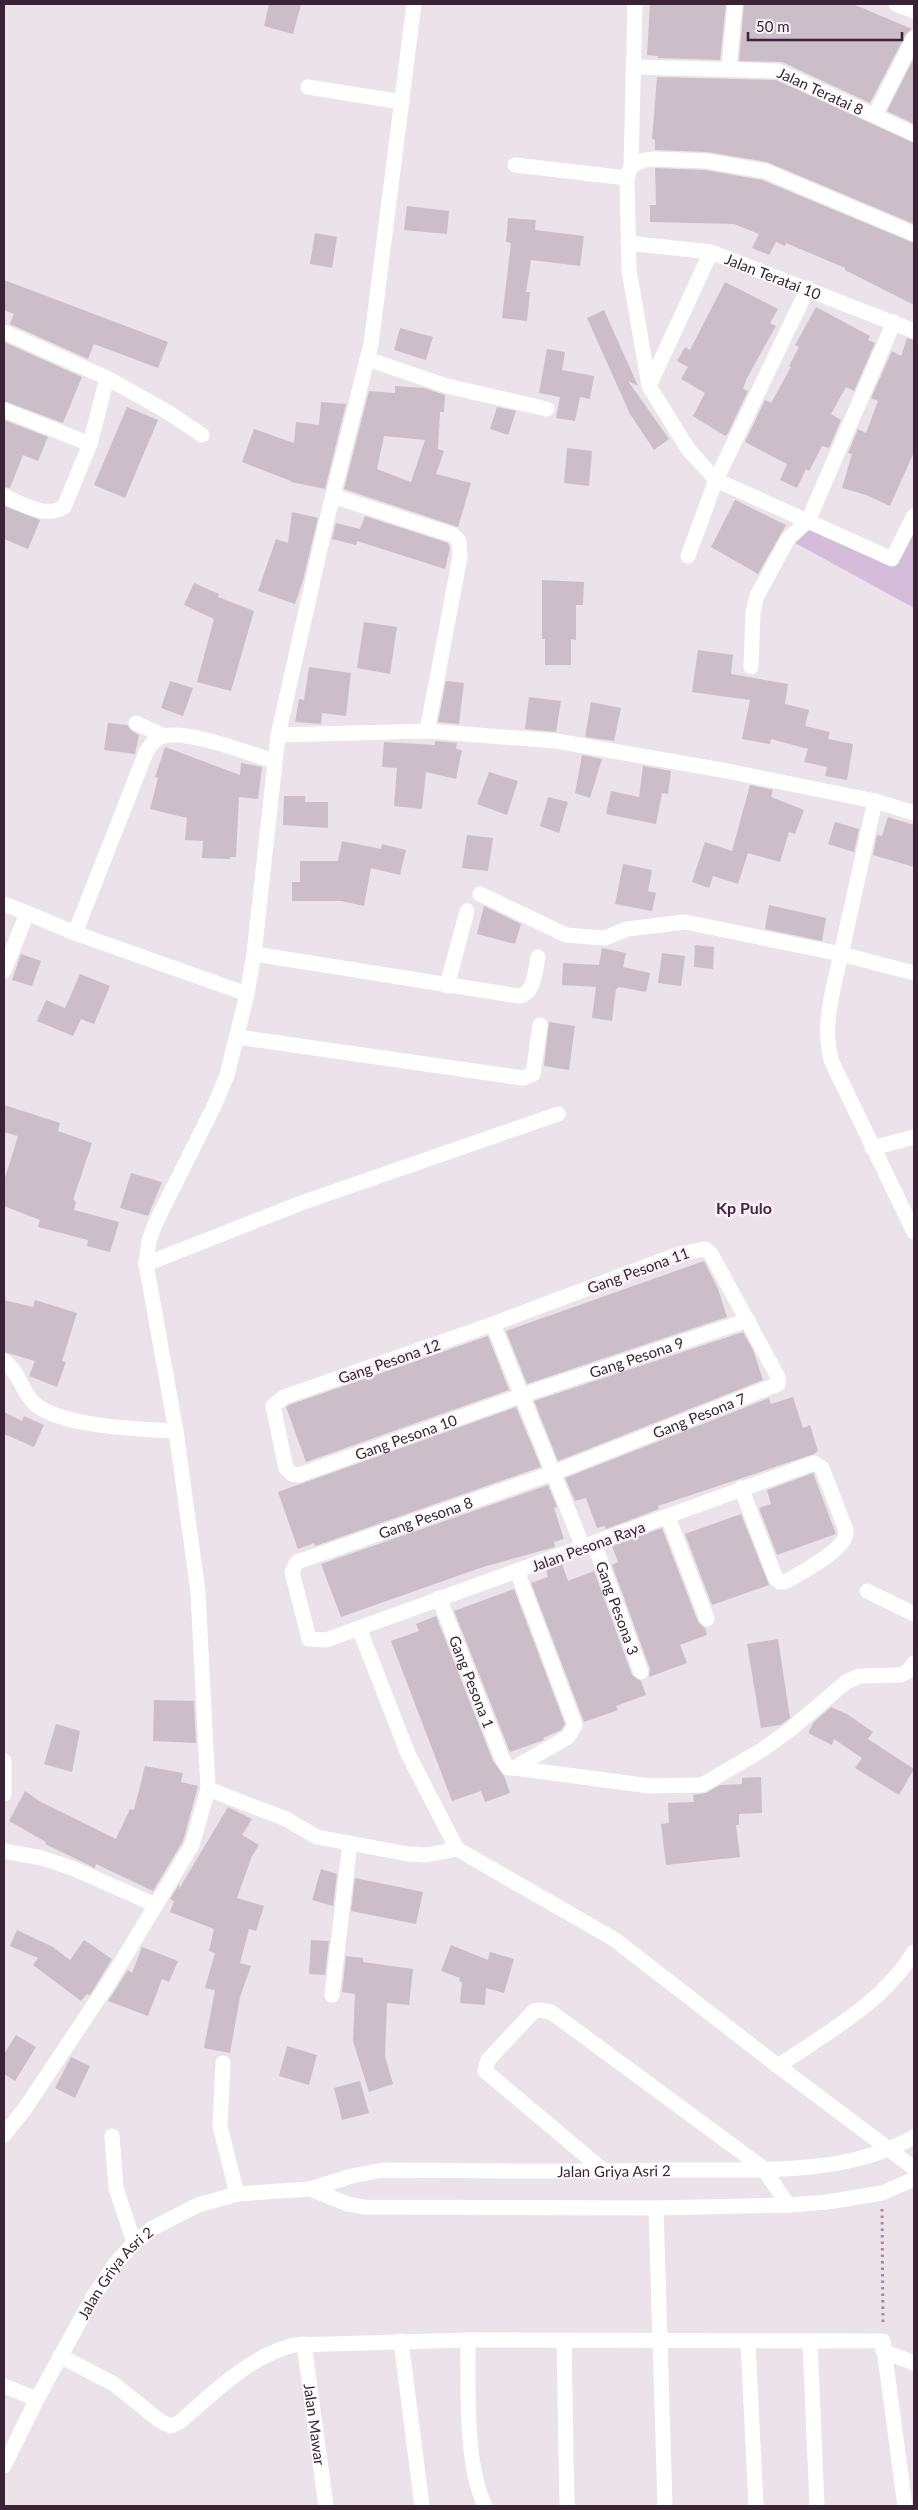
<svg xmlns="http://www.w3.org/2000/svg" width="918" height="2510" font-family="Lato,sans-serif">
<rect width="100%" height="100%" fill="#ebe2ea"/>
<!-- green -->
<path fill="#d4bcda" d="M 914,516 L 914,608 L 788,539 L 808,521 L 892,559 Z"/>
<!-- building -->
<path fill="#cbbec9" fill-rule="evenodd" d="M 269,4 L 301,4 L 293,34 L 264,26 Z
M 650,4 L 726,4 L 720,60 L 658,58 L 658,56 L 647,55 Z
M 744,4 L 853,4 L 912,29 L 906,34 L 870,103 L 782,62 L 739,61 Z
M 914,58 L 914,124 L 887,111 Z
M 657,77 L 776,80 L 914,143 L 914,224 L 767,162 L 707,152 L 655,150 L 655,140 L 652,139 Z
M 655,168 L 705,170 L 762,180 L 914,243 L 914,305 L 845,270 L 845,268 L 786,243 L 785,246 L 776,242 L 769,255 L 752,248 L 759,234 L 734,224 L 650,222 L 650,205 L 656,205 Z
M 407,206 L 449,211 L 447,234 L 404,230 Z
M 508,218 L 536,220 L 535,230 L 584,236 L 580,266 L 531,260 L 526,292 L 530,292 L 527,321 L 502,318 L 511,243 L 506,242 Z
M 315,233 L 337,237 L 332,268 L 310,264 Z
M 4,280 L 168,342 L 158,368 L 94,344 L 88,359 L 10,324 L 14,314 L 4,310 Z
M 725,282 L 778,309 L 770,323 L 776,326 L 747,378 L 743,389 L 748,391 L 728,433 L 725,436 L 693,416 L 705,393 L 681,379 L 688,367 L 677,361 L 685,347 L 690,350 Z
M 816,307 L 870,336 L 868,340 L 875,343 L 854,391 L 846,387 L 831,414 L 841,420 L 829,448 L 822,446 L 809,471 L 806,469 L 797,488 L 780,480 L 787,464 L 745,442 L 765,400 L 771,403 L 791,367 L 789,366 L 799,347 L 795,345 Z
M 604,310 L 638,386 L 628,381 L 669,439 L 654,450 L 630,414 L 587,318 Z
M 400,328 L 433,337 L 426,360 L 394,350 Z
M 907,338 L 914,340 L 914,452 L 890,506 L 866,495 L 842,488 L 852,454 L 848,453 L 858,429 L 866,433 L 878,401 L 871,398 L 892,351 L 901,356 Z
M 4,342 L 82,377 L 63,423 L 4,401 Z
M 547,349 L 565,352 L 562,370 L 594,376 L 590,399 L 580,397 L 575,421 L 556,418 L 560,397 L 539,393 Z
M 395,386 L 424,388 L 445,395 L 444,412 L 440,412 L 438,449 L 444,451 L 436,474 L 471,483 L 458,527 L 344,489 L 369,391 L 395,393 ZM 384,436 L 425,440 L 411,482 L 377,469 Z
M 321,402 L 346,404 L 325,489 L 291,482 L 291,481 L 242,462 L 254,429 L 294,443 L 296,422 L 319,425 Z
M 127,407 L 158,420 L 125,498 L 94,485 Z
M 497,407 L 516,411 L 508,435 L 490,429 Z
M 4,420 L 48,437 L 38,461 L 23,455 L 10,488 L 4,487 Z
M 567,448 L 592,451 L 589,486 L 564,483 Z
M 735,500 L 786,525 L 758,574 L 711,547 Z
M 4,506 L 40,520 L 28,549 L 4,539 Z
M 292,512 L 318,518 L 303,580 L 295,604 L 258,591 L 276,539 L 288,543 Z
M 365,516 L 448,543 L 450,548 L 445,569 L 357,541 L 356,545 L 332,539 L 336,523 L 360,529 Z
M 542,580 L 584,582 L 583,605 L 576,605 L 576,640 L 571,639 L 571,665 L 545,665 L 545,639 L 542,639 Z
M 194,583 L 219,594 L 218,597 L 254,611 L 231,691 L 197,682 L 214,619 L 184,605 Z
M 364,622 L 397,627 L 390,674 L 357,668 Z
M 698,650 L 733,655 L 731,674 L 788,684 L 785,704 L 809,710 L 805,726 L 830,732 L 828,739 L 853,744 L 847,780 L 825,776 L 827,767 L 804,762 L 808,749 L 771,739 L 770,744 L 742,739 L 750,700 L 692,692 Z
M 309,667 L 351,673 L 346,716 L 322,713 L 321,724 L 295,722 L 299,699 L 304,700 Z
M 170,681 L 193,688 L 183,716 L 161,708 Z
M 446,681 L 464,683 L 459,724 L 438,722 Z
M 529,697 L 561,701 L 556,732 L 525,729 Z
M 591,702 L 621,708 L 614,741 L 585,737 Z
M 108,723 L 127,725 L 132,731 L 139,735 L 135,754 L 104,750 Z
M 435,741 L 457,743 L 456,749 L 462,750 L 456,779 L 426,772 L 422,809 L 394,806 L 397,768 L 382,767 L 384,742 L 435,745 Z
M 165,747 L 240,775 L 241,763 L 262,767 L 258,799 L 239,797 L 236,857 L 230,857 L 230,859 L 202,858 L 203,841 L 185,840 L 187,818 L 150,809 L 158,778 L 155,777 Z
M 582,755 L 602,759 L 590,798 L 575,793 Z
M 643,766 L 671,771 L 668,794 L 662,793 L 656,824 L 606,814 L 611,791 L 639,797 Z
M 489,772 L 518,781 L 507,815 L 477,804 Z
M 750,785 L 773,790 L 771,797 L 804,810 L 795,834 L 789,832 L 780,862 L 748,853 L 738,884 L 713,876 L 709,888 L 692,882 L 705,842 L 732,851 Z
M 284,796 L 305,796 L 305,802 L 328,802 L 328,828 L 283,825 Z
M 548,797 L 568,802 L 559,833 L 540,826 Z
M 888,817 L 914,825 L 914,867 L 873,855 L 877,835 L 882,836 Z
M 835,822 L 859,829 L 854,852 L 828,844 Z
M 467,835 L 493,838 L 488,871 L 462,868 Z
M 342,841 L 381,849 L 382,844 L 406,850 L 400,875 L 371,868 L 364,906 L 341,901 L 292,901 L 292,882 L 300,882 L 300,861 L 338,861 Z
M 623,864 L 652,870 L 648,891 L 656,893 L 652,911 L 615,904 Z
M 769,905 L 826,918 L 822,941 L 765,929 Z
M 484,906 L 521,924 L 515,944 L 477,934 Z
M 695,945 L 714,947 L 713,969 L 694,967 Z
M 602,948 L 626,953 L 623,967 L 650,973 L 646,992 L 619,987 L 616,989 L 612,1021 L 592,1018 L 596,987 L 562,985 L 563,963 L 599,965 Z
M 662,953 L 685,956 L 681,986 L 658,983 Z
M 21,954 L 41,961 L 32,986 L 12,980 Z
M 80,974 L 110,986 L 94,1024 L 81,1019 L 73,1036 L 37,1021 L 46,1000 L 65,1008 Z
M 549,1022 L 575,1026 L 569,1070 L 544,1066 Z
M 4,1105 L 60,1123 L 58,1131 L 92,1143 L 73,1200 L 76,1201 L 74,1210 L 119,1222 L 110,1252 L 87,1246 L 88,1240 L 38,1227 L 40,1220 L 4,1206 L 4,1181 L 18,1136 L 4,1132 Z
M 131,1173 L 162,1182 L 148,1216 L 120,1208 Z
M 704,1261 L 718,1289 L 727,1317 L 527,1384 L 506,1331 Z
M 4,1300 L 33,1307 L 35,1300 L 77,1313 L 62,1361 L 66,1362 L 57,1387 L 29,1376 L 35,1361 L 4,1352 Z
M 743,1332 L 753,1350 L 763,1380 L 558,1461 L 534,1401 Z
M 488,1336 L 509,1390 L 306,1462 L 286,1407 L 289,1405 Z
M 793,1397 L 803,1428 L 810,1425 L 818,1451 L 814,1454 L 658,1506 L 659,1509 L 606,1529 L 605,1526 L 597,1528 L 586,1498 L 575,1501 L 565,1478 L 769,1398 L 771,1404 Z
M 516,1407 L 541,1467 L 315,1546 L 314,1543 L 298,1549 L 278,1492 Z
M 4,1412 L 22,1421 L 24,1416 L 44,1425 L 34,1447 L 4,1434 Z
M 813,1473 L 836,1534 L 777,1555 L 759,1508 L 771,1504 L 767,1490 Z
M 548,1485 L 557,1507 L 554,1508 L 564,1539 L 554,1542 L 555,1547 L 483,1567 L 341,1617 L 321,1564 Z
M 741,1514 L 769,1585 L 712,1605 L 685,1534 Z
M 662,1528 L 698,1622 L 705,1628 L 707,1635 L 680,1645 L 687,1663 L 649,1677 L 650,1669 L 612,1565 L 618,1562 L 612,1546 Z
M 562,1564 L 568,1581 L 594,1571 L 632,1675 L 641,1681 L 646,1695 L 616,1706 L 618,1710 L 584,1722 L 531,1583 L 548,1577 L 546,1570 Z
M 514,1589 L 565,1724 L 561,1730 L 543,1738 L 544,1740 L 510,1752 L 454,1611 Z
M 436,1616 L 493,1761 L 504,1776 L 510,1793 L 485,1802 L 481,1791 L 452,1801 L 391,1641 L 419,1631 L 416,1624 Z
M 778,1639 L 790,1718 L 780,1725 L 761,1728 L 747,1644 Z
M 154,1700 L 194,1701 L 196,1743 L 153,1741 Z
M 831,1707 L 847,1714 L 873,1732 L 868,1739 L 914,1769 L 899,1795 L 855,1768 L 862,1758 L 834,1739 L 832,1745 L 808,1733 L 814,1722 Z
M 56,1724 L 80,1731 L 72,1772 L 44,1764 Z
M 145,1766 L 183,1773 L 181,1782 L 198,1786 L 183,1841 L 153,1891 L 96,1864 L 95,1868 L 45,1844 L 46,1842 L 9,1821 L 25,1791 L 41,1802 L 116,1839 L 130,1809 L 134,1810 Z
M 761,1777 L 762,1813 L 739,1814 L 739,1825 L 736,1825 L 740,1857 L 666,1865 L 661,1824 L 669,1823 L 668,1803 L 694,1802 L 693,1795 L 706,1793 L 720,1785 L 742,1784 L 742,1778 Z
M 228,1807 L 252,1819 L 242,1835 L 259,1845 L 252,1856 L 237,1898 L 264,1906 L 256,1931 L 249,1929 L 240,1963 L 251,1966 L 240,1997 L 230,2053 L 204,2048 L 215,1990 L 205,1988 L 215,1953 L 209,1951 L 214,1929 L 170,1912 L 174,1901 L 170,1899 L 180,1883 L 179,1889 Z
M 321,1869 L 337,1874 L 333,1906 L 312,1900 Z
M 355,1878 L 423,1892 L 416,1924 L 351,1911 Z
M 17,1930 L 53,1947 L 70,1960 L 84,1940 L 112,1959 L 90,1995 L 87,1994 L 81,2001 L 33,1965 L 38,1958 L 10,1946 Z
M 311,1940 L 329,1941 L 325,1975 L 309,1974 Z
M 451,1945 L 488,1960 L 490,1952 L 514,1959 L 504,1993 L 486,1988 L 485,2005 L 460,2003 L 462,1982 L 459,1981 L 460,1978 L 441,1971 Z
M 142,1947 L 178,1961 L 169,1982 L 162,1979 L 148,2016 L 108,2001 L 128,1970 L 132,1973 Z
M 346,1956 L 363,1958 L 363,1962 L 413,1969 L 409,2005 L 387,2003 L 385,2056 L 393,2084 L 369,2092 L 353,2041 L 355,1994 L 342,1992 Z
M 16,2035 L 36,2047 L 15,2081 L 4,2074 L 4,2054 Z
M 287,2046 L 317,2055 L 309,2085 L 279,2076 Z
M 71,2057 L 90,2066 L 75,2098 L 55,2088 Z
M 360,2081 L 369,2113 L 342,2120 L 334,2088 Z"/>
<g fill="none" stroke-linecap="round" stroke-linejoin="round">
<!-- path -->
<path stroke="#ac84a3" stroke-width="3" stroke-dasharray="2.5 4" stroke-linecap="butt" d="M 882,2209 L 883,2326"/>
<!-- minor -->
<g stroke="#fff" stroke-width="15">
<path d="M 635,4 L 631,166 L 627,178 L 629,270 L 649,386 L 688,449 L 716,480 L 892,559 L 914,516"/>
<path d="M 896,4 L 914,11"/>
<path id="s1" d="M 634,67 L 778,71 L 914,134"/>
<path d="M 729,68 L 735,4"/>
<path d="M 308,87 L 402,102"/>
<path d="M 875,115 L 914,38"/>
<path d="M 515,165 L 627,178"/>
<path d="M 631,166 L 644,160 L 655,159 L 706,161 L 765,171 L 914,234"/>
<path id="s2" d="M 628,243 L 711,252 L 914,331"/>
<path d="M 4,332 L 107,378 L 166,411 L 202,435"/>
<path d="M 367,359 L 447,386 L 547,409"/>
<path d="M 649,386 L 711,252"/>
<path d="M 4,410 L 90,444"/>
<path d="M 4,496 C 21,503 45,519 64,507 L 90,444 L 107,378"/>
<path d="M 333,496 L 453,535 L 459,541 L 460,557 L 427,731"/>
<path d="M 688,556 L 716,480 L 808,288"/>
<path d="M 751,667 L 753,612 L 757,596 L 788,539 L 808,521 L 894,322"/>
<path d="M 136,723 L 164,736"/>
<path d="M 278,735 L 427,731 L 556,741 L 727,771 L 875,801 L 914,813"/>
<path d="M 875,801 L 841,954 L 914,973"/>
<path d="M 480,894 L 566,935 L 605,938 L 627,929 L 685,922 L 841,954 C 833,991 822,1023 831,1060 L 914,1232"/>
<path d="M 4,904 L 27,913"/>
<path d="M 75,933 L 247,994"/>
<path d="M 254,954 L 519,996 C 535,993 535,971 538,957"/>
<path d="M 4,971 L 27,913 L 75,933 L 147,750 C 152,744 156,737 164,736 C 189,730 248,753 274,761"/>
<path d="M 447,986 L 467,911"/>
<path d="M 238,1037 L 523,1078 L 533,1074 L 540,1025"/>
<path d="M 872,1148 L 914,1137"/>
<path d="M 146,1264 L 301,1203 L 558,1114"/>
<path d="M 493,1324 L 583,1547"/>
<path d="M 4,1361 C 19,1371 22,1393 36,1405 C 64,1427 140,1429 176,1431"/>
<path id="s3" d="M 741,1488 L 776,1579 L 780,1582 L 785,1582 C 800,1573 849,1549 846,1530 L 822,1468 L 814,1463 L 326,1640 L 309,1639 L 292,1572 L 297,1562 L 553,1473 L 778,1384 L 778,1377 L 711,1254 L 705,1249 L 679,1254 L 493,1324 L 284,1397 L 273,1406 L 286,1468 L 292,1474 L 299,1475 L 523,1395 L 748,1320"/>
<path d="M 668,1517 L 707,1619"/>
<path id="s4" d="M 594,1543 L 641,1672"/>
<path d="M 867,1591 L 914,1614"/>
<path id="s5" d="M 439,1598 L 502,1758 L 508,1768 L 514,1768 L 568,1737 L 575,1725 L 517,1571"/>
<path d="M 359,1628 L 408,1754 L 457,1849"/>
<path d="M 4,1761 L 4,1794"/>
<path d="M 514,1768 L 650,1786 L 702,1785 L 762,1750 L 791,1729 L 846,1682 L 860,1676 L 900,1675 L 907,1672 L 914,1663"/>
<path d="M 208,1789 L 286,1819 L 317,1837 L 408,1854 L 427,1855 L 457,1849 L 614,1939 L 778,2066 L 914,2168"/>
<path d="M 4,1851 L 42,1858 L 72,1868 L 156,1905"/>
<path d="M 332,1995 L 350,1843"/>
<path d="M 223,2063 L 220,2126 L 237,2194"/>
<path d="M 778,2066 C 826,2033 883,2003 914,1952"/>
<path d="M 4,2135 L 26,2107 L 110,1981 L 192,1845 L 208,1789 L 198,1592 L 176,1431 L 146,1264 L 149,1241 L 155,1224 L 215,1104 L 227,1075 L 247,994 L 254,954 L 278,735 L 325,527 L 371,344 L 414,4"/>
<path d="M 112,2136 L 116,2188 L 134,2243"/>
<path d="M 604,2171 L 485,2071 L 488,2060 L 534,2011 L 540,2010 L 551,2012 L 763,2168 L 788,2205"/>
<path d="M 310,2189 L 348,2204 L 364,2207 L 656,2208 L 788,2205 L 827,2202 L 882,2193 L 914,2179"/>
<path d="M 656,2208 L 665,2506"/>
<path d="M 468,2340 C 468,2387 465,2465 485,2506"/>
<path d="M 401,2341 L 422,2506"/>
<path d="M 564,2341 L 567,2506"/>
<path d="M 810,2342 L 817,2506"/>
<path d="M 748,2343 L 756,2506"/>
<path id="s6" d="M 304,2344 L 326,2506"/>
<path d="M 883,2351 L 914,2363"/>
<path d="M 60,2356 L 114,2384 L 160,2421 L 171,2426 L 180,2422 C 214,2392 250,2356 294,2345 L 468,2340 L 883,2341 L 905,2506"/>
<path d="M 4,2386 L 37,2399"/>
<path id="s7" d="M 4,2466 L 37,2399 L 93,2297 L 115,2264 L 134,2243 L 153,2228 L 198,2205 L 237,2194 L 310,2189 L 352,2176 L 383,2170 C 480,2171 577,2172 674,2170 C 754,2169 843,2177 914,2137"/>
</g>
</g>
<g text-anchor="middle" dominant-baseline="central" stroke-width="5" stroke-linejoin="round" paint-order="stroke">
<!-- street labels -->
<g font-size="15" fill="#3a2334" stroke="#f8f2f7">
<text stroke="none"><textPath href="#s1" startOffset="191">Jalan Teratai 8</textPath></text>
<text stroke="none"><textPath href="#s2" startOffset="150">Jalan Teratai 10</textPath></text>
<text transform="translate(638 1270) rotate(-20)">Gang Pesona 11</text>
<text stroke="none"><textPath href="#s3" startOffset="2448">Gang Pesona 9</textPath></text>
<text transform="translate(389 1361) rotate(-19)">Gang Pesona 12</text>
<text stroke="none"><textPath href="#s3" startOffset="1311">Gang Pesona 7</textPath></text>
<text stroke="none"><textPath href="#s3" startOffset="2204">Gang Pesona 10</textPath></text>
<text stroke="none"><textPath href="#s3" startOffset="1019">Gang Pesona 8</textPath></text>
<text transform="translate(588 1546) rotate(-20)">Jalan Pesona Raya</text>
<text stroke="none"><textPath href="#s4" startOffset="69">Gang Pesona 3</textPath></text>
<text stroke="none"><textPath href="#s5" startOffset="90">Gang Pesona 1</textPath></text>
<text stroke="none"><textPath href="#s7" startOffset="754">Jalan Griya Asri 2</textPath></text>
<text stroke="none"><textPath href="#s7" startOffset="224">Jalan Griya Asri 2</textPath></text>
<text stroke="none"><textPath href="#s6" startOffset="81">Jalan Mawar</textPath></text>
</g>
<!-- neighbourhood labels -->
<g font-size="16" font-weight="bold" fill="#4b213f" stroke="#f8f2f7">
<text x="744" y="1207">Kp Pulo</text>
</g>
</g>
<!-- border -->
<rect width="918" height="2510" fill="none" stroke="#3a2334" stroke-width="10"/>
<!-- scale -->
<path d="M748 32v8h154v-8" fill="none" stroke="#3a2334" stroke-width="2.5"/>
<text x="756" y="32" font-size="15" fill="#3a2334" stroke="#f8f2f7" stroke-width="4" paint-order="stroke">50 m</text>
</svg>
